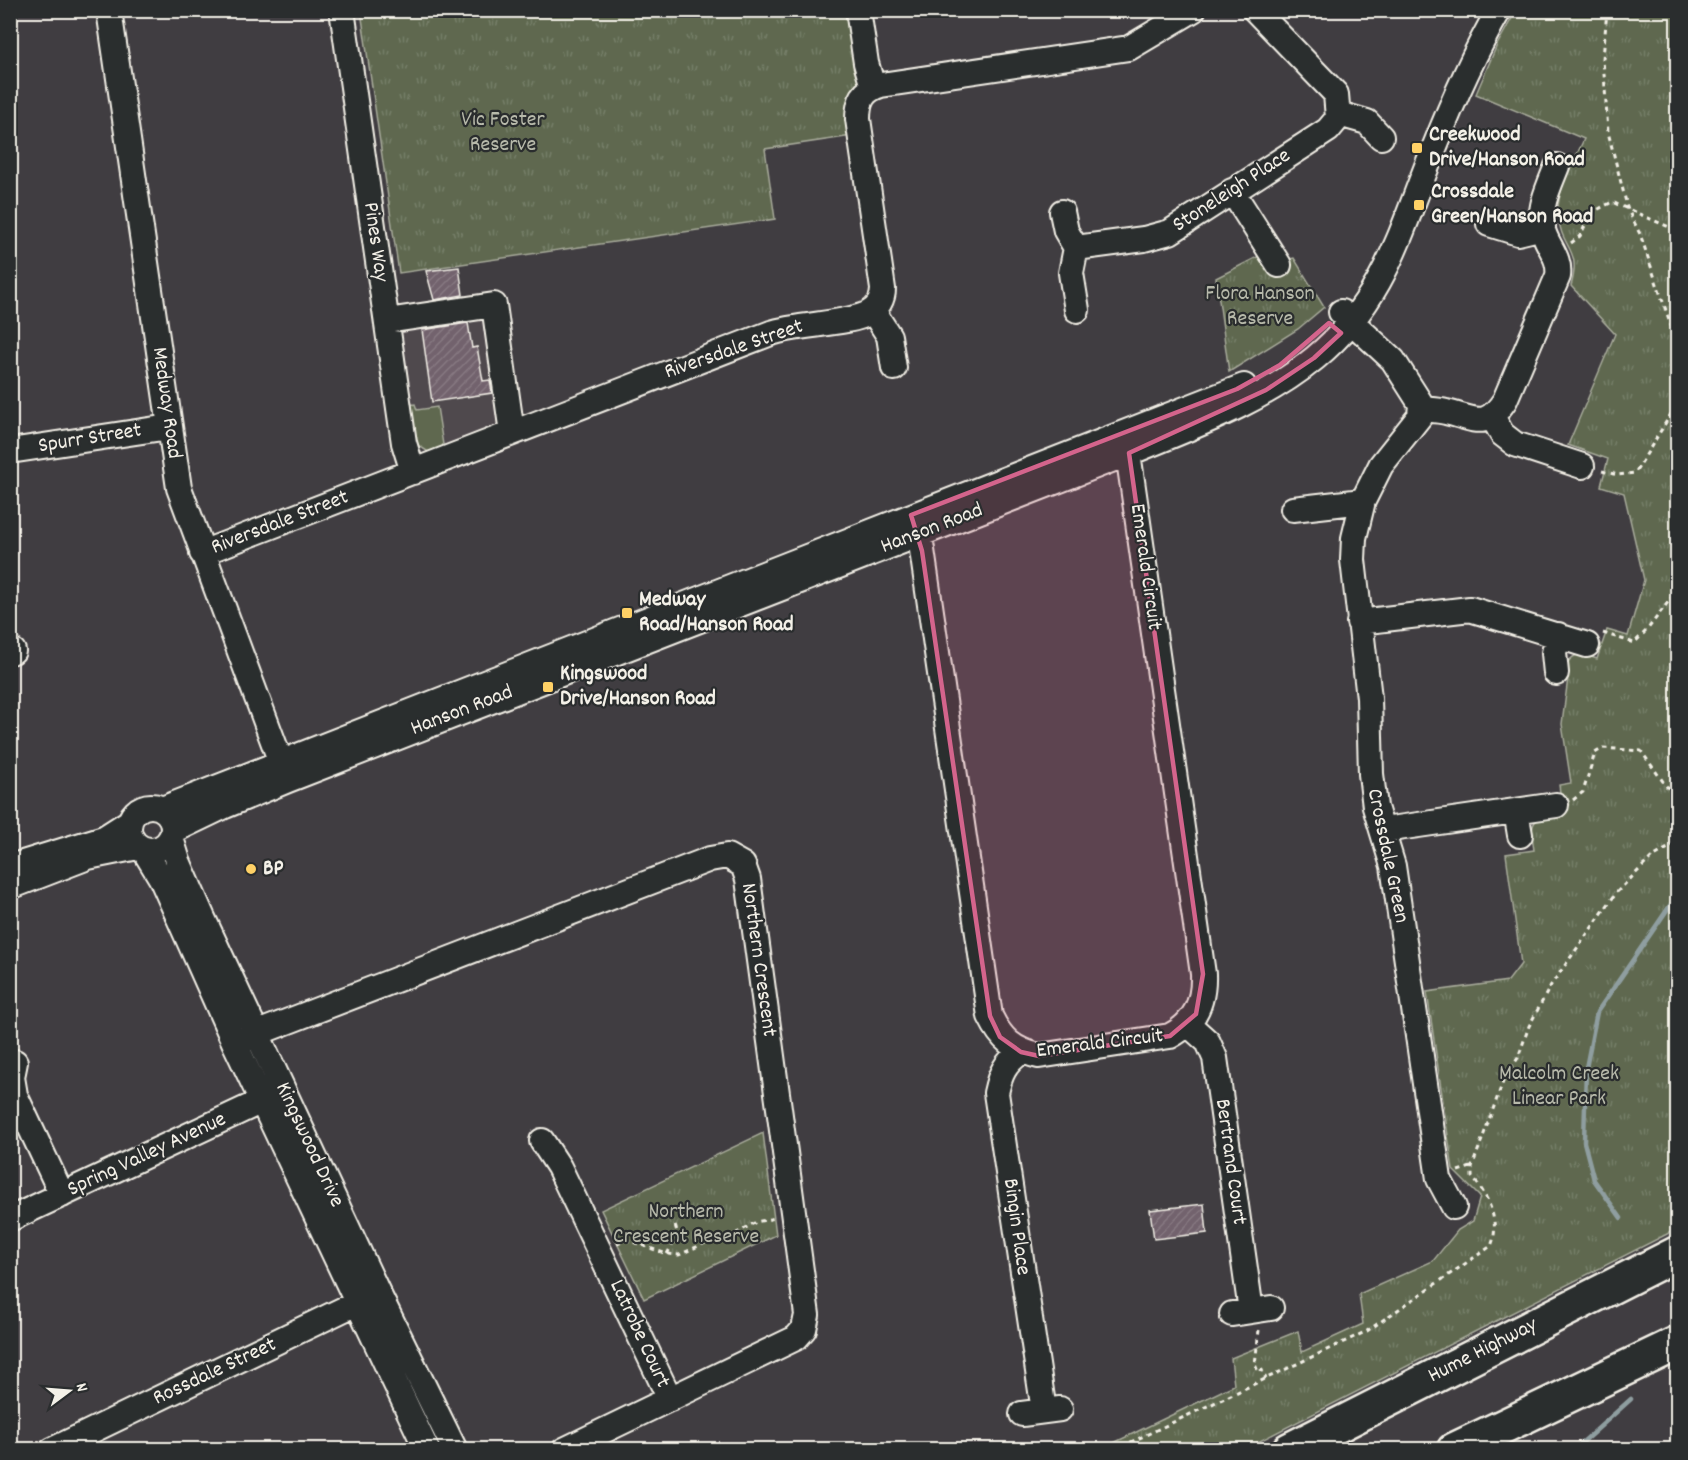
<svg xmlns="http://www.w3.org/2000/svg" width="1688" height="1460" font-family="Dekko,sans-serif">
<defs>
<pattern id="park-tufts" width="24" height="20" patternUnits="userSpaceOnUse" patternTransform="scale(1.5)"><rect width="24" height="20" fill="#5e684f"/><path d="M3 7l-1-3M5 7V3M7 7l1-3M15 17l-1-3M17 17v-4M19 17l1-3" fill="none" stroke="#767e68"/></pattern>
<pattern id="building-hatch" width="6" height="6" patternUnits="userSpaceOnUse" patternTransform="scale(1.5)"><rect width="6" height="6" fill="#72626d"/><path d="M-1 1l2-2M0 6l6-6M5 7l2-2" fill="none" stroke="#877982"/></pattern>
</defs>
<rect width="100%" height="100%" fill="#403d41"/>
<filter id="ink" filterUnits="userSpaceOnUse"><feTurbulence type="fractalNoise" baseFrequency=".0167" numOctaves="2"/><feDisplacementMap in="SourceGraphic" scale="12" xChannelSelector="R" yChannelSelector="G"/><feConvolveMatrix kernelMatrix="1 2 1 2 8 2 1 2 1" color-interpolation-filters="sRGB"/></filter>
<g filter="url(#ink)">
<!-- built -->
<path fill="#4f484e" d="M 498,299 L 514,412 L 524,419 L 442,452 L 424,451 L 416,444 L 395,314 Z"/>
<!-- grass -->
<path fill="#5e684f" stroke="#a9ac9c" stroke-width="1.5" d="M 415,404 L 417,410 L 437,407 L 444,451 L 430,453 L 416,444 L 408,405 Z"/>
<!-- park -->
<path fill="url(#park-tufts)" stroke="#a9ac9c" stroke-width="1.5" d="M 361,11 L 849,11 L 861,84 L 852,136 L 765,149 L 775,219 L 399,273 Z
M 1516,11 L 1677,11 L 1677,1229 L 1244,1449 L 1099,1450 L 1234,1385 L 1231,1358 L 1298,1331 L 1302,1352 L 1363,1324 L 1359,1294 L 1433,1261 L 1458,1230 L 1473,1221 L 1480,1197 L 1453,1170 L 1427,992 L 1508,981 L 1521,964 L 1506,854 L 1534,850 C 1529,818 1533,818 1563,814 L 1559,785 L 1571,783 L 1562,724 L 1568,678 L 1567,664 C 1575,650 1585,655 1597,659 L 1607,630 L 1628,636 L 1644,580 L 1624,493 L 1601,486 L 1608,459 L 1568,445 L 1615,334 L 1571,286 C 1582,247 1561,250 1558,215 C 1556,190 1574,162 1584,139 L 1476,94 L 1497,45 Z
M 1265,253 L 1285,260 L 1294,258 L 1324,307 L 1298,329 L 1229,372 L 1216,278 Z
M 763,1133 L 776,1235 L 644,1299 L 601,1210 Z"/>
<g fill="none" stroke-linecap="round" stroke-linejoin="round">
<!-- stream -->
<path stroke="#8f9ea0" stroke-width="4.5" d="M 1621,1218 L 1594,1180 L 1584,1142 L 1586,1068 L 1597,1012 L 1678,894
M 1574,1450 L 1631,1399"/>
</g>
<!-- building -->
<path fill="url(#building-hatch)" stroke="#f4f1e8" stroke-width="1.5" d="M 459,267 L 463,295 L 434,300 L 426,271 Z
M 468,323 L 472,348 L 477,347 L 483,381 L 490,380 L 492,393 L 432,402 L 422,330 Z
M 1204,1204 L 1207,1233 L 1154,1239 L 1150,1210 Z"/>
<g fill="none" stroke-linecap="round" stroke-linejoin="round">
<!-- minor casing -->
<g stroke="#f4f1e8" stroke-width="28">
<path id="minor" d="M 109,10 L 179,488 L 286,776
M 342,10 L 404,443 L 413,472
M 858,10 L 866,63 L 873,87
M 1339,114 L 1367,122 L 1381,137
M 1232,191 L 1279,265
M 1062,212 L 1066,231 L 1076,248 L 1071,273 L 1077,310
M 1489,224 L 1518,233 L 1543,227
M 1076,248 L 1144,239 L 1170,232 L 1328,130 L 1338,118 L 1336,94 L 1255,10
M 873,311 L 889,336 L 894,368
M 1341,312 L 1393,360 L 1421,404 L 1420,416 L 1381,465 L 1363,501 L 1354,538 L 1353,560 L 1369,698 L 1371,774 L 1375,807 L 1393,866 L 1439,1179 L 1454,1207
M 387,321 L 494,305 L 512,433
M 1422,409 C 1430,410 1438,410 1446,412 C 1474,418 1485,431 1505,400 L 1558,276 C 1561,256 1545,245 1542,226 C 1539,206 1550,184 1557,166
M 1492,416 L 1502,434 L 1515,444 L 1582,466
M 10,451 L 169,427
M 1293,509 L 1363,501
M 913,520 L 921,543 L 990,1016 C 1001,1039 1013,1050 1039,1056 L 1170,1036 C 1195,1023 1204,1002 1203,974 L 1126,439
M 202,553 L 771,333 C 797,324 850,324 869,313 C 878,308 883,299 883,289 L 858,119 C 858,101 863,90 881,85 L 1129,48 L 1193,10
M 1359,622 L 1470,609 L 1587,645
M 10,652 L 13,651
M 1556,673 L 1554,653 L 1558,635
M129 828a22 22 0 1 1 44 0a22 22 0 1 1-44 0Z
M 162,809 L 1244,386
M 1516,811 L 1520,835
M 1384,830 L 1556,805
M 173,831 L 225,806 L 288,780 L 1129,453 C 1192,427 1262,402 1315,358 C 1386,299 1400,232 1433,151 C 1452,103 1473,55 1499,10
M 171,838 L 178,861 L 203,918 L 378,1293 L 455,1450
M 144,850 L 161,878 L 235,1044 L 427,1450
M 10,867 L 104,838 L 129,822
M 10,887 L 88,857 L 138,847
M 1188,1024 L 1208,1042 L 1215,1058 L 1251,1311
M 235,1044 L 268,1029 L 710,859 L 727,856 L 743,865 L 748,879 L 807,1315 L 804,1329 L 796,1338 L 564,1450
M 1021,1052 C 1005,1063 1000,1074 996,1093 L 1044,1411
M 15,1062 L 12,1077 L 15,1095 L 62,1195
M 542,1141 L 559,1167 L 670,1399
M 10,1219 L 277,1094
M 1232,1314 L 1271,1308
M 1022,1414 L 1060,1409
M 52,1450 L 371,1296"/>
</g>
<!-- highway casing -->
<g stroke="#f4f1e8" stroke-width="38">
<path id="highway" d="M 1289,1450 L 1678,1253
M 1454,1450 L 1678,1343"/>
</g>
<!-- path -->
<path stroke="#f4f1e8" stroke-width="3" stroke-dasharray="4.5 4.5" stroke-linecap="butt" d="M 1607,10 L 1603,59 L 1608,132 L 1628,210 L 1640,234 L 1678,346
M 1571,243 L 1580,236 L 1591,213 L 1612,202 L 1678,231
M 1678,382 L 1671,453 L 1678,482
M 1602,471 L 1618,475 L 1635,473 L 1674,409
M 1603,633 L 1634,643 L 1647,630 L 1678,589
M 1573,800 L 1583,792 L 1595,753 L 1603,748 L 1641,751 L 1667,787 L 1678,789
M 1458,1171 L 1471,1167
M 617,1244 L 627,1240 L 667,1254 L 679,1255 L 705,1243 L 730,1237 L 756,1222 L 775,1218
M 667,1254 L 678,1235 L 674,1222
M 1259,1330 L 1255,1364 L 1258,1372 L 1262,1370 L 1266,1379
M 1114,1450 L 1367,1331 L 1491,1246 C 1501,1223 1488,1195 1472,1177 L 1472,1167 L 1504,1079 L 1518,1058 L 1529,1026 L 1551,985 L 1617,892 L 1651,858 L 1678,842"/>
<!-- minor -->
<use href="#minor" stroke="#2a2d2e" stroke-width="24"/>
<!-- highway -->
<use href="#highway" stroke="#2a2d2e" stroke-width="33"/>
</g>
</g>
<!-- marked area -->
<path fill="#d4648c" fill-opacity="0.2" stroke="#d4648c" stroke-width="4.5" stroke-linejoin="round" d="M 1329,323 L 1341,333 L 1314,358 L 1266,390 L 1129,453 L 1203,974 L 1196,1014 L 1170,1036 L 1039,1056 L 1021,1052 L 1000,1037 L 990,1016 L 922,551 L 911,515 L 1237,389 L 1280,365 Z"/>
<!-- markers -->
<g fill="#ffd166" stroke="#2a2d2e" stroke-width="2">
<rect x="1411" y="142" width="12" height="12" rx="3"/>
<rect x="1413" y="199" width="12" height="12" rx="3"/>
<rect x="621" y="607" width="12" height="12" rx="3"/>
<rect x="542" y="681" width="12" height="12" rx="3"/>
<circle cx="251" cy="869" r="6"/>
</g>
<g text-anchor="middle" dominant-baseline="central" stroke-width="4.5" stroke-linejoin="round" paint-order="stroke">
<!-- park labels -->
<g font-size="22" fill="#b8baab" stroke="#2a2d2e">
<text x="503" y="120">Vic Foster<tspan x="503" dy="25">Reserve</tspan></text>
<text x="1260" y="294">Flora Hanson<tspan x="1260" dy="25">Reserve</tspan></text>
<text x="1559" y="1074">Malcolm Creek<tspan x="1559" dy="25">Linear Park</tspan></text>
<text x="686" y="1212">Northern<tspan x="686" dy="25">Crescent Reserve</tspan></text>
</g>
<!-- poi labels -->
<g font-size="22" font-weight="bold" fill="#f4f1e8" stroke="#2a2d2e" text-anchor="start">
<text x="1429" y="135">Creekwood<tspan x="1429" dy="25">Drive/Hanson Road</tspan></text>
<text x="1431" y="192">Crossdale<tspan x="1431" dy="25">Green/Hanson Road</tspan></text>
<text x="639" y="600">Medway<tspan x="639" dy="25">Road/Hanson Road</tspan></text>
<text x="560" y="674">Kingswood<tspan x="560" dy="25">Drive/Hanson Road</tspan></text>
<text x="263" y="869">BP</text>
</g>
<!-- street labels -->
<g font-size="22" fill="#f4f1e8" stroke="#2a2d2e">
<text transform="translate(1232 191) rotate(-33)">Stoneleigh Place</text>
<text transform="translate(375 242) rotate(82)">Pines Way</text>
<text transform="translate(734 350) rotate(-19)">Riversdale Street</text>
<text transform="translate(166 403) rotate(82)">Medway Road</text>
<text transform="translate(90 439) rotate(-9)">Spurr Street</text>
<text transform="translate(280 523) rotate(-21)">Riversdale Street</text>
<text transform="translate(932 529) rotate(-21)">Hanson Road</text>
<text transform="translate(1145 567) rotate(82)">Emerald Circuit</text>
<text transform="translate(462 711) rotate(-21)">Hanson Road</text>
<text transform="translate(1387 856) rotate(78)">Crossdale Green</text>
<text transform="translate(758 960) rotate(82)">Northern Crescent</text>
<text transform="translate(1100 1044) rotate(-7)">Emerald Circuit</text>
<text transform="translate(309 1145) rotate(65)">Kingswood Drive</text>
<text transform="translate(147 1155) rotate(-25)">Spring Valley Avenue</text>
<text transform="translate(1230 1162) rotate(82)">Bertrand Court</text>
<text transform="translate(1016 1227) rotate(82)">Bingin Place</text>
<text transform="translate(639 1334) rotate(65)">Latrobe Court</text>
<text transform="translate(1483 1351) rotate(-27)">Hume Highway</text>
<text transform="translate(215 1372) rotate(-25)">Rossdale Street</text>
</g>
</g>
<!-- margin -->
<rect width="1688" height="1460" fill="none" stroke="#2a2d2e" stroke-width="36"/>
<rect x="18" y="18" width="1652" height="1424" fill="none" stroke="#f4f1e8" stroke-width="2" filter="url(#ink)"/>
<!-- north arrow -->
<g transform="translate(69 1391) rotate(74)" stroke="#2a2d2e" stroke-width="4.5" paint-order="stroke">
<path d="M0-4.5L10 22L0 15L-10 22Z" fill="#f4f1e8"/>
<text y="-9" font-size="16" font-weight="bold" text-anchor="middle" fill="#f4f1e8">N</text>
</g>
</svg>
